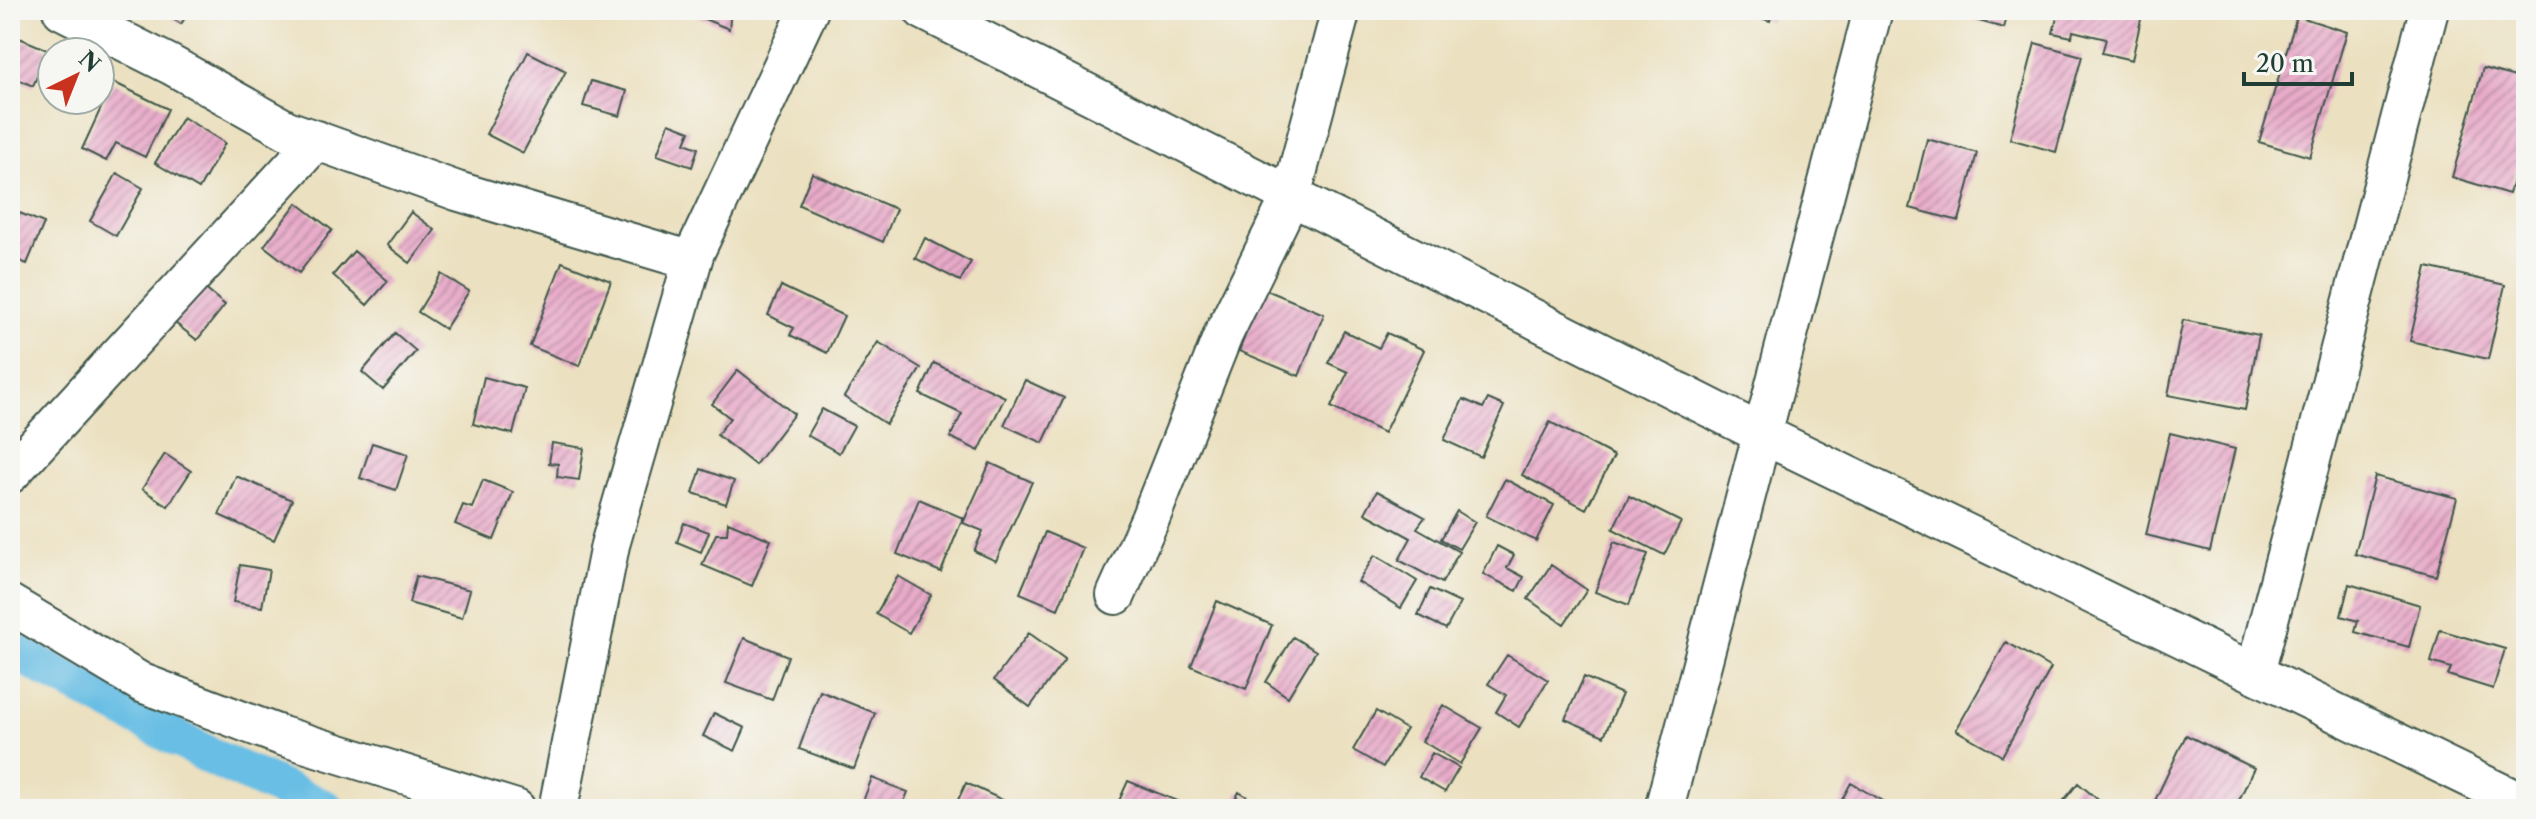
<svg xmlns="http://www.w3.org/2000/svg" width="2536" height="819" font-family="'Libre Caslon Text',serif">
<defs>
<pattern id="building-hatch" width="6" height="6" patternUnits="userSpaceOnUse" patternTransform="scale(2)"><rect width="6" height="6" fill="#e8aac9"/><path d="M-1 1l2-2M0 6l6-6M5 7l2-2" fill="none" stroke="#bb8ca4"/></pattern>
</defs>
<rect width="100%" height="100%" fill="#f6f6f2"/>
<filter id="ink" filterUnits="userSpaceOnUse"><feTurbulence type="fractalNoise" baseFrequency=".0125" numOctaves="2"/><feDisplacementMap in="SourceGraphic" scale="16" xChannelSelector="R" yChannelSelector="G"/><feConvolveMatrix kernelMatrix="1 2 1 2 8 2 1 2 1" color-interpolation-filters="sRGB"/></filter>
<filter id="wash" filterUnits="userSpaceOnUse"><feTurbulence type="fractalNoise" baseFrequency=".006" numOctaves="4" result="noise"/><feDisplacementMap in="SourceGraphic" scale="32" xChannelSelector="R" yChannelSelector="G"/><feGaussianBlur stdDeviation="1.8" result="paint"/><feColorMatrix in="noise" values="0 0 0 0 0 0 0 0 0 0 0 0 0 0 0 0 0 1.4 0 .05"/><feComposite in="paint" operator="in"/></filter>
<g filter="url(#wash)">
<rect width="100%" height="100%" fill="#ebe0bf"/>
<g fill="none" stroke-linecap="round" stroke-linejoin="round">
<!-- canal -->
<path stroke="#67bee4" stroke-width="38" d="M 10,649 L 216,759 L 326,809"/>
</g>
<g id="blocks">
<!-- building -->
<path fill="url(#building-hatch)" d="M 160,10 L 190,10 L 181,24 Z
M 682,10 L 731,10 L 729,29 Z
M 1736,10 L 1773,10 L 1770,21 Z
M 1963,10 L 2009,10 L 2004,28 L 1961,16 Z
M 2059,10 L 2143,10 L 2132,60 L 2102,53 L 2106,39 L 2073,31 L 2072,37 L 2053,33 Z
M 2297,16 L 2347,32 L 2310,157 L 2259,142 Z
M 10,34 L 48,50 L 33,86 L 10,76 Z
M 2035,43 L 2082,56 L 2056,152 L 2010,139 Z
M 528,52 L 566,71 L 523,153 L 486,134 Z
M 2483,68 L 2526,80 L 2526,135 L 2509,194 L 2452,177 Z
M 591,81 L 627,91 L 620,116 L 583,106 Z
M 113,82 L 168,109 L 145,157 L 116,143 L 106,161 L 82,149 Z
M 183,117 L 225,143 L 199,189 L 155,163 Z
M 669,123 L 690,131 L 685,143 L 698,148 L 692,167 L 657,155 Z
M 1927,139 L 1977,153 L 1959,221 L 1910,208 Z
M 117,173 L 143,188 L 116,236 L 90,221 Z
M 812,173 L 896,209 L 883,242 L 799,205 Z
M 297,203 L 332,230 L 299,273 L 264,246 Z
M 10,209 L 44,223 L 27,264 L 10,257 Z
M 411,212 L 435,230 L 410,263 L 387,245 Z
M 925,238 L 971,262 L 960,281 L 915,258 Z
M 354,251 L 388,281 L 367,305 L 333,275 Z
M 562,262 L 611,281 L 579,366 L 530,346 Z
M 2427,267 L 2505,285 L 2488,359 L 2410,341 Z
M 441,274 L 469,291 L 445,329 L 418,312 Z
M 198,283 L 225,305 L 197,340 L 170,319 Z
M 781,286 L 844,316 L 827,353 L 790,335 L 794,328 L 768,315 Z
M 1264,289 L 1324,314 L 1299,376 L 1239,351 Z
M 2183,320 L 2259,335 L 2245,410 L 2168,395 Z
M 1344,331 L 1379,348 L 1387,333 L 1424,350 L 1384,433 L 1331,407 L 1348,372 L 1328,363 Z
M 395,333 L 416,351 L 383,390 L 362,372 Z
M 878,342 L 921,368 L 886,424 L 844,397 Z
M 934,363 L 1005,397 L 979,451 L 950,437 L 962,414 L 920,394 Z
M 738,370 L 794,414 L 755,465 L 717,435 L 730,418 L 712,404 Z
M 484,377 L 525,388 L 513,434 L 473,424 Z
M 1025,380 L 1064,398 L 1043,443 L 1004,425 Z
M 1463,399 L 1483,408 L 1488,399 L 1504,406 L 1481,457 L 1444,440 Z
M 822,409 L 854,426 L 839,453 L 807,435 Z
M 1550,422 L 1614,456 L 1586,509 L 1522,475 Z
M 2170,433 L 2235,449 L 2210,551 L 2146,535 Z
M 372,443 L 408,454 L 396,490 L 360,478 Z
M 552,443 L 584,448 L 579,480 L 557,477 L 558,464 L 549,463 Z
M 165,454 L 191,471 L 168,506 L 142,489 Z
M 990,463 L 1032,482 L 996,561 L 974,551 L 983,531 L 963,523 Z
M 701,469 L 734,481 L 726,504 L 693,493 Z
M 236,476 L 292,500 L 274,540 L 219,515 Z
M 2375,476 L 2457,498 L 2436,576 L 2355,554 Z
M 1505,479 L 1554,505 L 1536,541 L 1486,516 Z
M 483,480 L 513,492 L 494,540 L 455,524 L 463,505 L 472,508 Z
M 1377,491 L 1425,517 L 1417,528 L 1459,552 L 1442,583 L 1399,560 L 1411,538 L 1365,513 Z
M 1629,496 L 1681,522 L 1664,555 L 1613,529 Z
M 919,499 L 963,518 L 941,572 L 897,554 Z
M 1457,511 L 1475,522 L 1459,549 L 1441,539 Z
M 728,522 L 771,540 L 752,586 L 702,565 L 716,534 L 727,534 Z
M 684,523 L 709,532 L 701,552 L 677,542 Z
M 1045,532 L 1083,548 L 1058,609 L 1020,593 Z
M 1614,542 L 1648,554 L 1629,605 L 1595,592 Z
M 1497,546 L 1514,555 L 1507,568 L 1524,577 L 1517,591 L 1483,574 Z
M 1375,555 L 1417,581 L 1401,608 L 1358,582 Z
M 240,565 L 269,570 L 262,607 L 233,602 Z
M 1551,565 L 1587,590 L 1564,624 L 1528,599 Z
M 416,576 L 470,590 L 462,618 L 409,603 Z
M 898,576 L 931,595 L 909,633 L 876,614 Z
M 2349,584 L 2420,605 L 2409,647 L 2355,632 L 2358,621 L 2341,616 Z
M 1430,589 L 1460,603 L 1446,629 L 1418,615 Z
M 1217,601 L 1272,625 L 1246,689 L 1191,666 Z
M 2440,630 L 2505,649 L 2493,689 L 2448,675 L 2451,668 L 2431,662 Z
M 1029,633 L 1065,659 L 1030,707 L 994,680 Z
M 1293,637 L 1316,651 L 1288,697 L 1266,682 Z
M 744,638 L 788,656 L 772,700 L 726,683 Z
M 2006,642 L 2051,668 L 2002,756 L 1956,730 Z
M 1507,655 L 1548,680 L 1519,727 L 1496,712 L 1506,695 L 1488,684 Z
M 1584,677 L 1622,694 L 1604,736 L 1565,719 Z
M 820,691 L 875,713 L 854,769 L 799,749 Z
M 1443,705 L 1482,728 L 1460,764 L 1422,741 Z
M 1376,711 L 1406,729 L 1383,767 L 1353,750 Z
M 714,713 L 745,728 L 735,751 L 703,736 Z
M 2186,735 L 2254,768 L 2235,809 L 2151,809 Z
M 1432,753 L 1459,768 L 1445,792 L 1419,777 Z
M 872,778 L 908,792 L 901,809 L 860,809 Z
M 1128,781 L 1177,801 L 1173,809 L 1132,809 L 1118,803 Z
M 966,783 L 1009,803 L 1006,809 L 965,809 L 956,804 Z
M 1851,783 L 1889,805 L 1887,809 L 1837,809 Z
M 2078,783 L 2109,809 L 2057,809 Z
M 1239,792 L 1268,809 L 1230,809 Z"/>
</g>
</g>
<g filter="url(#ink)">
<use href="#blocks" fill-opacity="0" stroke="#3e5549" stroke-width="2"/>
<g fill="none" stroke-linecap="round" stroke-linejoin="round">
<!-- minor casing -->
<g stroke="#3e5549" stroke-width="42">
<path id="minor" d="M 62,10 L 171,65 L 287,130 L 457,191 L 692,261
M 923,10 L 1764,435 L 2526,805
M 10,474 L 317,140
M 1116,595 L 1150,519 L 1223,335 L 1291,196 L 1341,10
M 10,604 L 142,683 L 282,736 L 516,809
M 2255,673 L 2429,10
M 558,809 L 610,545 L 695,252 L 809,10
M 1664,809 L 1873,10"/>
</g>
<!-- minor -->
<use href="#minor" stroke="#fff" stroke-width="38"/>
</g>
</g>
<!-- margin -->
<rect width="2536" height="819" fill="none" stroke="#f6f6f2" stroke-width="40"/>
<!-- north arrow -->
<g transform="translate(76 76) rotate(43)"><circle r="38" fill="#f6f6f2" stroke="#a0aca6" stroke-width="2"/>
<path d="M0-6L14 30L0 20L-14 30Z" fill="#c8321e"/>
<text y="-12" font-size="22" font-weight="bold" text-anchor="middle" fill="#1f3d34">N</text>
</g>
<!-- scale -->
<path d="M2244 72v12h108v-12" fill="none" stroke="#1f3d34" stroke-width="4"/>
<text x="2256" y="72" font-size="24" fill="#1f3d34" stroke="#f6f6f2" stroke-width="6" paint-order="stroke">20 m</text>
</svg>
